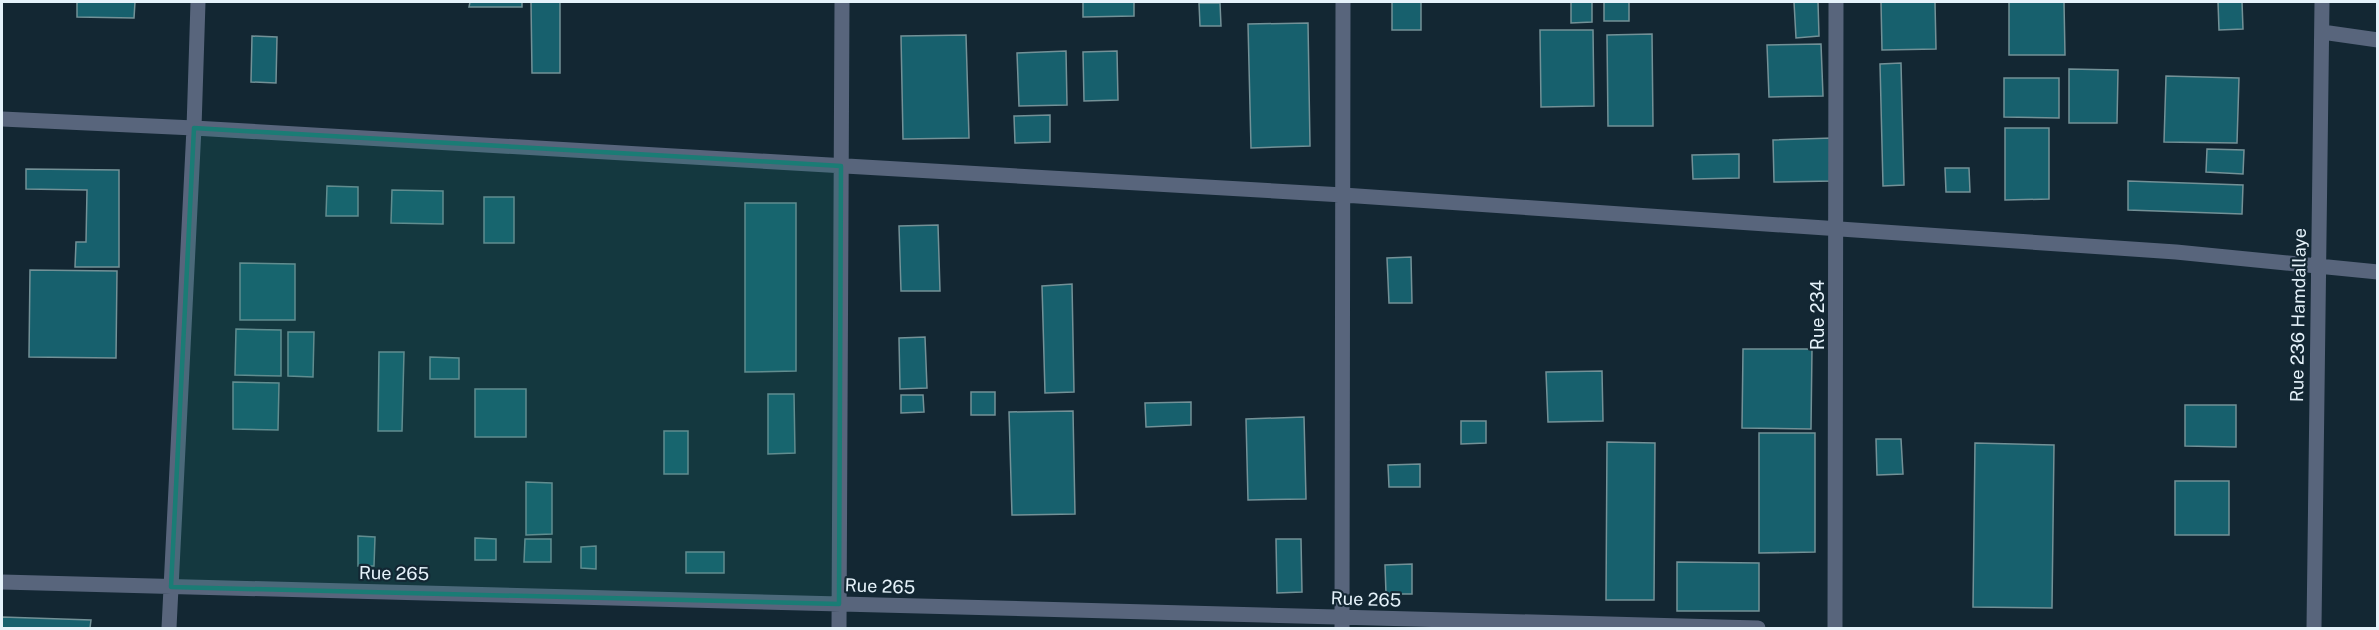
<svg xmlns="http://www.w3.org/2000/svg" width="2379" height="630" font-family="'Public Sans',sans-serif">
<rect width="100%" height="100%" fill="#132733"/>
<!-- building -->
<path fill="#17606d" stroke="#739197" stroke-width="1.5" d="M 77,2 L 135,2 L 134,18 L 77,17 Z
M 470,2 L 522,2 L 522,7 L 469,7 Z
M 531,2 L 560,2 L 560,73 L 532,73 Z
M 1083,2 L 1134,2 L 1134,16 L 1083,17 Z
M 1392,2 L 1421,2 L 1421,30 L 1392,30 Z
M 1571,2 L 1592,2 L 1592,22 L 1571,23 Z
M 1604,2 L 1629,2 L 1629,21 L 1604,21 Z
M 1794,2 L 1818,2 L 1819,36 L 1796,38 Z
M 1881,2 L 1935,2 L 1936,49 L 1882,50 Z
M 2009,2 L 2064,2 L 2065,55 L 2009,55 Z
M 2218,2 L 2242,2 L 2243,29 L 2219,30 Z
M 1199,3 L 1220,3 L 1221,26 L 1200,26 Z
M 1308,23 L 1310,146 L 1251,148 L 1248,24 Z
M 1540,30 L 1593,30 L 1594,106 L 1541,107 Z
M 1652,34 L 1653,126 L 1608,126 L 1607,35 Z
M 966,35 L 969,138 L 903,139 L 901,36 Z
M 252,36 L 277,37 L 276,83 L 251,82 Z
M 1821,44 L 1823,96 L 1769,97 L 1767,45 Z
M 1066,51 L 1067,105 L 1019,106 L 1017,53 Z
M 1117,51 L 1118,100 L 1084,101 L 1083,52 Z
M 1901,63 L 1904,185 L 1883,186 L 1880,64 Z
M 2069,69 L 2118,70 L 2117,123 L 2069,123 Z
M 2166,76 L 2239,78 L 2237,143 L 2164,142 Z
M 2004,78 L 2059,78 L 2059,118 L 2004,117 Z
M 1050,115 L 1050,142 L 1015,143 L 1014,116 Z
M 2005,128 L 2049,128 L 2049,199 L 2005,200 Z
M 1832,138 L 1833,181 L 1774,182 L 1773,140 Z
M 2207,149 L 2244,150 L 2243,174 L 2206,172 Z
M 1739,154 L 1739,178 L 1693,179 L 1692,155 Z
M 1945,168 L 1969,168 L 1970,192 L 1946,192 Z
M 26,169 L 119,170 L 119,267 L 75,267 L 76,242 L 86,242 L 87,190 L 26,189 Z
M 2128,181 L 2243,185 L 2242,214 L 2128,210 Z
M 327,186 L 358,187 L 358,216 L 326,216 Z
M 392,190 L 443,191 L 443,224 L 391,223 Z
M 484,197 L 514,197 L 514,243 L 484,243 Z
M 745,203 L 796,203 L 796,371 L 745,372 Z
M 938,225 L 940,291 L 901,291 L 899,226 Z
M 1411,257 L 1412,303 L 1389,303 L 1387,258 Z
M 240,263 L 295,264 L 295,320 L 240,320 Z
M 30,270 L 117,271 L 116,358 L 29,357 Z
M 1072,284 L 1074,392 L 1045,393 L 1042,286 Z
M 236,329 L 281,330 L 281,376 L 235,375 Z
M 288,332 L 314,332 L 313,377 L 288,376 Z
M 925,337 L 927,388 L 900,389 L 899,338 Z
M 1743,349 L 1812,349 L 1811,429 L 1742,428 Z
M 379,352 L 404,352 L 402,431 L 378,431 Z
M 430,357 L 459,358 L 459,379 L 430,379 Z
M 1602,371 L 1603,421 L 1548,422 L 1546,372 Z
M 233,382 L 279,383 L 278,430 L 233,429 Z
M 475,389 L 526,389 L 526,437 L 475,437 Z
M 971,392 L 995,392 L 995,415 L 971,415 Z
M 768,394 L 794,394 L 795,453 L 768,454 Z
M 901,395 L 923,395 L 924,412 L 901,413 Z
M 1191,402 L 1191,425 L 1146,427 L 1145,403 Z
M 2185,405 L 2236,405 L 2236,447 L 2185,446 Z
M 1073,411 L 1075,514 L 1012,515 L 1009,412 Z
M 1304,417 L 1306,499 L 1248,500 L 1246,419 Z
M 1461,421 L 1486,421 L 1486,443 L 1461,444 Z
M 664,431 L 688,431 L 688,474 L 664,474 Z
M 1759,433 L 1815,433 L 1815,552 L 1759,553 Z
M 1876,439 L 1901,439 L 1903,474 L 1877,475 Z
M 1607,442 L 1655,443 L 1654,600 L 1606,600 Z
M 1975,443 L 2054,445 L 2052,608 L 1973,607 Z
M 1420,464 L 1420,487 L 1389,487 L 1388,465 Z
M 2175,481 L 2229,481 L 2229,535 L 2175,535 Z
M 526,482 L 552,483 L 552,534 L 526,535 Z
M 358,536 L 375,537 L 374,566 L 358,566 Z
M 475,538 L 496,539 L 496,560 L 475,560 Z
M 525,539 L 551,539 L 551,562 L 524,562 Z
M 1276,539 L 1301,539 L 1302,592 L 1277,593 Z
M 596,546 L 596,569 L 581,568 L 581,547 Z
M 686,552 L 724,552 L 724,573 L 686,573 Z
M 1677,562 L 1759,563 L 1759,611 L 1677,611 Z
M 1412,564 L 1412,594 L 1386,594 L 1385,565 Z
M 2,617 L 91,620 L 90,628 L 2,628 Z"/>
<g fill="none" stroke-linecap="round" stroke-linejoin="round">
<!-- street -->
<path stroke="#58657c" stroke-width="15" d="M 2322,32 L 2378,40
M 2,119 L 194,128 L 1343,195 L 2176,252 L 2378,272
M 2,582 L 1758,628
M 169,628 L 194,128 L 198,2
M 839,628 L 842,2
M 1342,628 L 1343,2
M 1835,628 L 1836,2
M 2314,628 L 2322,2"/>
</g>
<!-- marked area -->
<path fill="#1a7c75" fill-opacity="0.2" stroke="#1a7c75" stroke-width="4.5" stroke-linejoin="round" d="M 194,128 L 841,166 L 839,604 L 171,587 Z"/>
<g text-anchor="middle" dominant-baseline="central" stroke-width="4.5" stroke-linejoin="round" paint-order="stroke">
<!-- street labels -->
<g font-size="18" fill="#e5f2fa" stroke="#132733">
<text transform="translate(1817 315) rotate(-90)">Rue 234</text>
<text transform="translate(2298 315) rotate(-89)">Rue 236 Hamdallaye</text>
<text transform="translate(394 573) rotate(1)">Rue 265</text>
<text transform="translate(880 586) rotate(2)">Rue 265</text>
<text transform="translate(1366 599) rotate(2)">Rue 265</text>
</g>
</g>
<!-- border -->
<rect width="2379" height="630" fill="none" stroke="#e5f2fa" stroke-width="6"/>
</svg>
